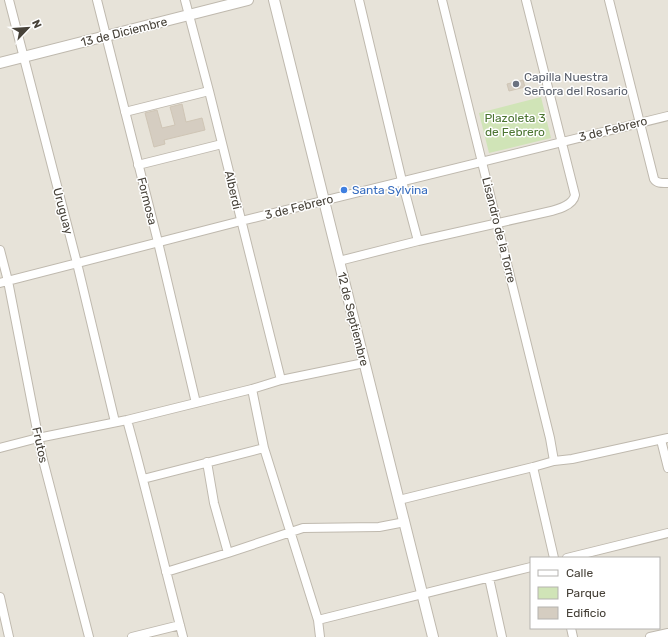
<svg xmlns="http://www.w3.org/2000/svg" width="668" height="637" font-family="Rubik,sans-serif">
<rect width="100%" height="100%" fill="#f4f1eb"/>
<!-- residential -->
<path fill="#e7e3d9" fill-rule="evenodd" d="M 0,0 L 668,0 L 668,637 L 0,637 ZM 531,558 L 659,558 L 659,628 L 531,628 Z"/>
<!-- green -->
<path fill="#d0e4b7" d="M 541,97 L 551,138 L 489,153 L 479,113 Z"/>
<!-- building -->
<path fill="#d5cdc1" stroke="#cfc5b5" d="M 523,80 L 525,87 L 509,91 L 507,84 Z
M 182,104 L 186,122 L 202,118 L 205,130 L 164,140 L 165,144 L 154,147 L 145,113 L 157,110 L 162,128 L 175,125 L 170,107 Z"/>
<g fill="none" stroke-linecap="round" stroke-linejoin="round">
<!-- minor casing -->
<g stroke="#bfb9ae" stroke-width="10">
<path id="minor" d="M 9,0 L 77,263 L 115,422
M 97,0 L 158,242 L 196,403
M 185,0 L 209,91 L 281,380
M 359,0 L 402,181 L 418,241
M 442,0 L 550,438 L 554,461
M 609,0 L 654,179 C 657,184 663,183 668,183
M 125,112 L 209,91
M 138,165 L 222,144
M 0,250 L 8,281 L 42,456 L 89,637
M 339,261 L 418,241 L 547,212 C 556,210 573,206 575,195 L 526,0
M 0,283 L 241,221 L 668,116
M 252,389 L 264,448 L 318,620 L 320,637
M 127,420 C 147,492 164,565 183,637
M 661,440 L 668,468
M 0,448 L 38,438 L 127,420 L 252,389 L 281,380 L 364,363
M 207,462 L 214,503 L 228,553
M 533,467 L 554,558
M 143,479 L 264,448
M 399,500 L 533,467 L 554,461 L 572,459 L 668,438
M 567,558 L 668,533
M 166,572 L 228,553 L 303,528 L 379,527 L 405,522
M 489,578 L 502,637
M 0,597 L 9,637
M 318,620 L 531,567
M 571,628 L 573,637
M 132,637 L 180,625
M 650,637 L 668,633"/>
</g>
<!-- tertiary casing -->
<g stroke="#bfb9ae" stroke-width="12">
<path id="tertiary" d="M 274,0 L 339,261 L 433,637
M 0,63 L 248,0"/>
</g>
<!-- minor -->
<use href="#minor" stroke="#fff" stroke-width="8"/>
<!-- tertiary -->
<use href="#tertiary" stroke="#fff" stroke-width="10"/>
</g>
<!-- markers -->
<circle fill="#6b7280" stroke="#fff" stroke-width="1.5" cx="516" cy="84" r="4"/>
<circle fill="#3f7fe0" stroke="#fff" stroke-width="1.5" cx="344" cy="190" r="4"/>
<g text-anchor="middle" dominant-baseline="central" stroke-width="3" stroke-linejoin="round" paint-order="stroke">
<!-- street labels -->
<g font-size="12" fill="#474239" stroke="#fff">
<text transform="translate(124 32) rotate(-14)">13 de Diciembre</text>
<text transform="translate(613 129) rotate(-14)">3 de Febrero</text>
<text transform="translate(233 190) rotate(77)">Alberdi</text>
<text transform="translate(147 201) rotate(76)">Formosa</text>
<text transform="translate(299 207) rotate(-14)">3 de Febrero</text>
<text transform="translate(63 211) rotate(75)">Uruguay</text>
<text transform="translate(499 230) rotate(76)">Lisandro de la Torre</text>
<text transform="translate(353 319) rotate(76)">12 de Septiembre</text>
<text transform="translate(40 445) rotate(78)">Frutos</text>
</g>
<!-- worship labels -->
<g font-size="12" fill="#5b616d" stroke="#fff" text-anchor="start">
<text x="524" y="77">Capilla Nuestra<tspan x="524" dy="14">Señora del Rosario</tspan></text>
</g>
<!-- park labels -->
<g font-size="12" fill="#4b7531" stroke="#fff">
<text x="515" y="118">Plazoleta 3<tspan x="515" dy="14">de Febrero</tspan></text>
</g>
<!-- shop labels -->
<g font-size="12" fill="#366cbe" stroke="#fff" text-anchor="start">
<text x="352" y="190">Santa Sylvina</text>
</g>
</g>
<!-- legend -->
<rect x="530" y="557" width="130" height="72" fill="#ffffff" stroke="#b5b3b0"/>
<rect x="538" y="570" width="20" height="6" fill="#ffffff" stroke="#b5b3b0"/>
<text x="566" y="577" font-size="12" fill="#474239">Calle</text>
<rect x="538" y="587" width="20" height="12" fill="#d0e4b7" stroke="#b5b3b0"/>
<text x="566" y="597" font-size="12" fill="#474239">Parque</text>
<rect x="538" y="607" width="20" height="12" fill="#d5cdc1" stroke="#b5b3b0"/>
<text x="566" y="617" font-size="12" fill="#474239">Edificio</text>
<!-- north arrow -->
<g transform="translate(28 28) rotate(65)" stroke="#ffffff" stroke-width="3" paint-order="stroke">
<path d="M0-3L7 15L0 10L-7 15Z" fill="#474239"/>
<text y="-6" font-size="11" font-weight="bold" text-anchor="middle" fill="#474239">N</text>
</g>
</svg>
